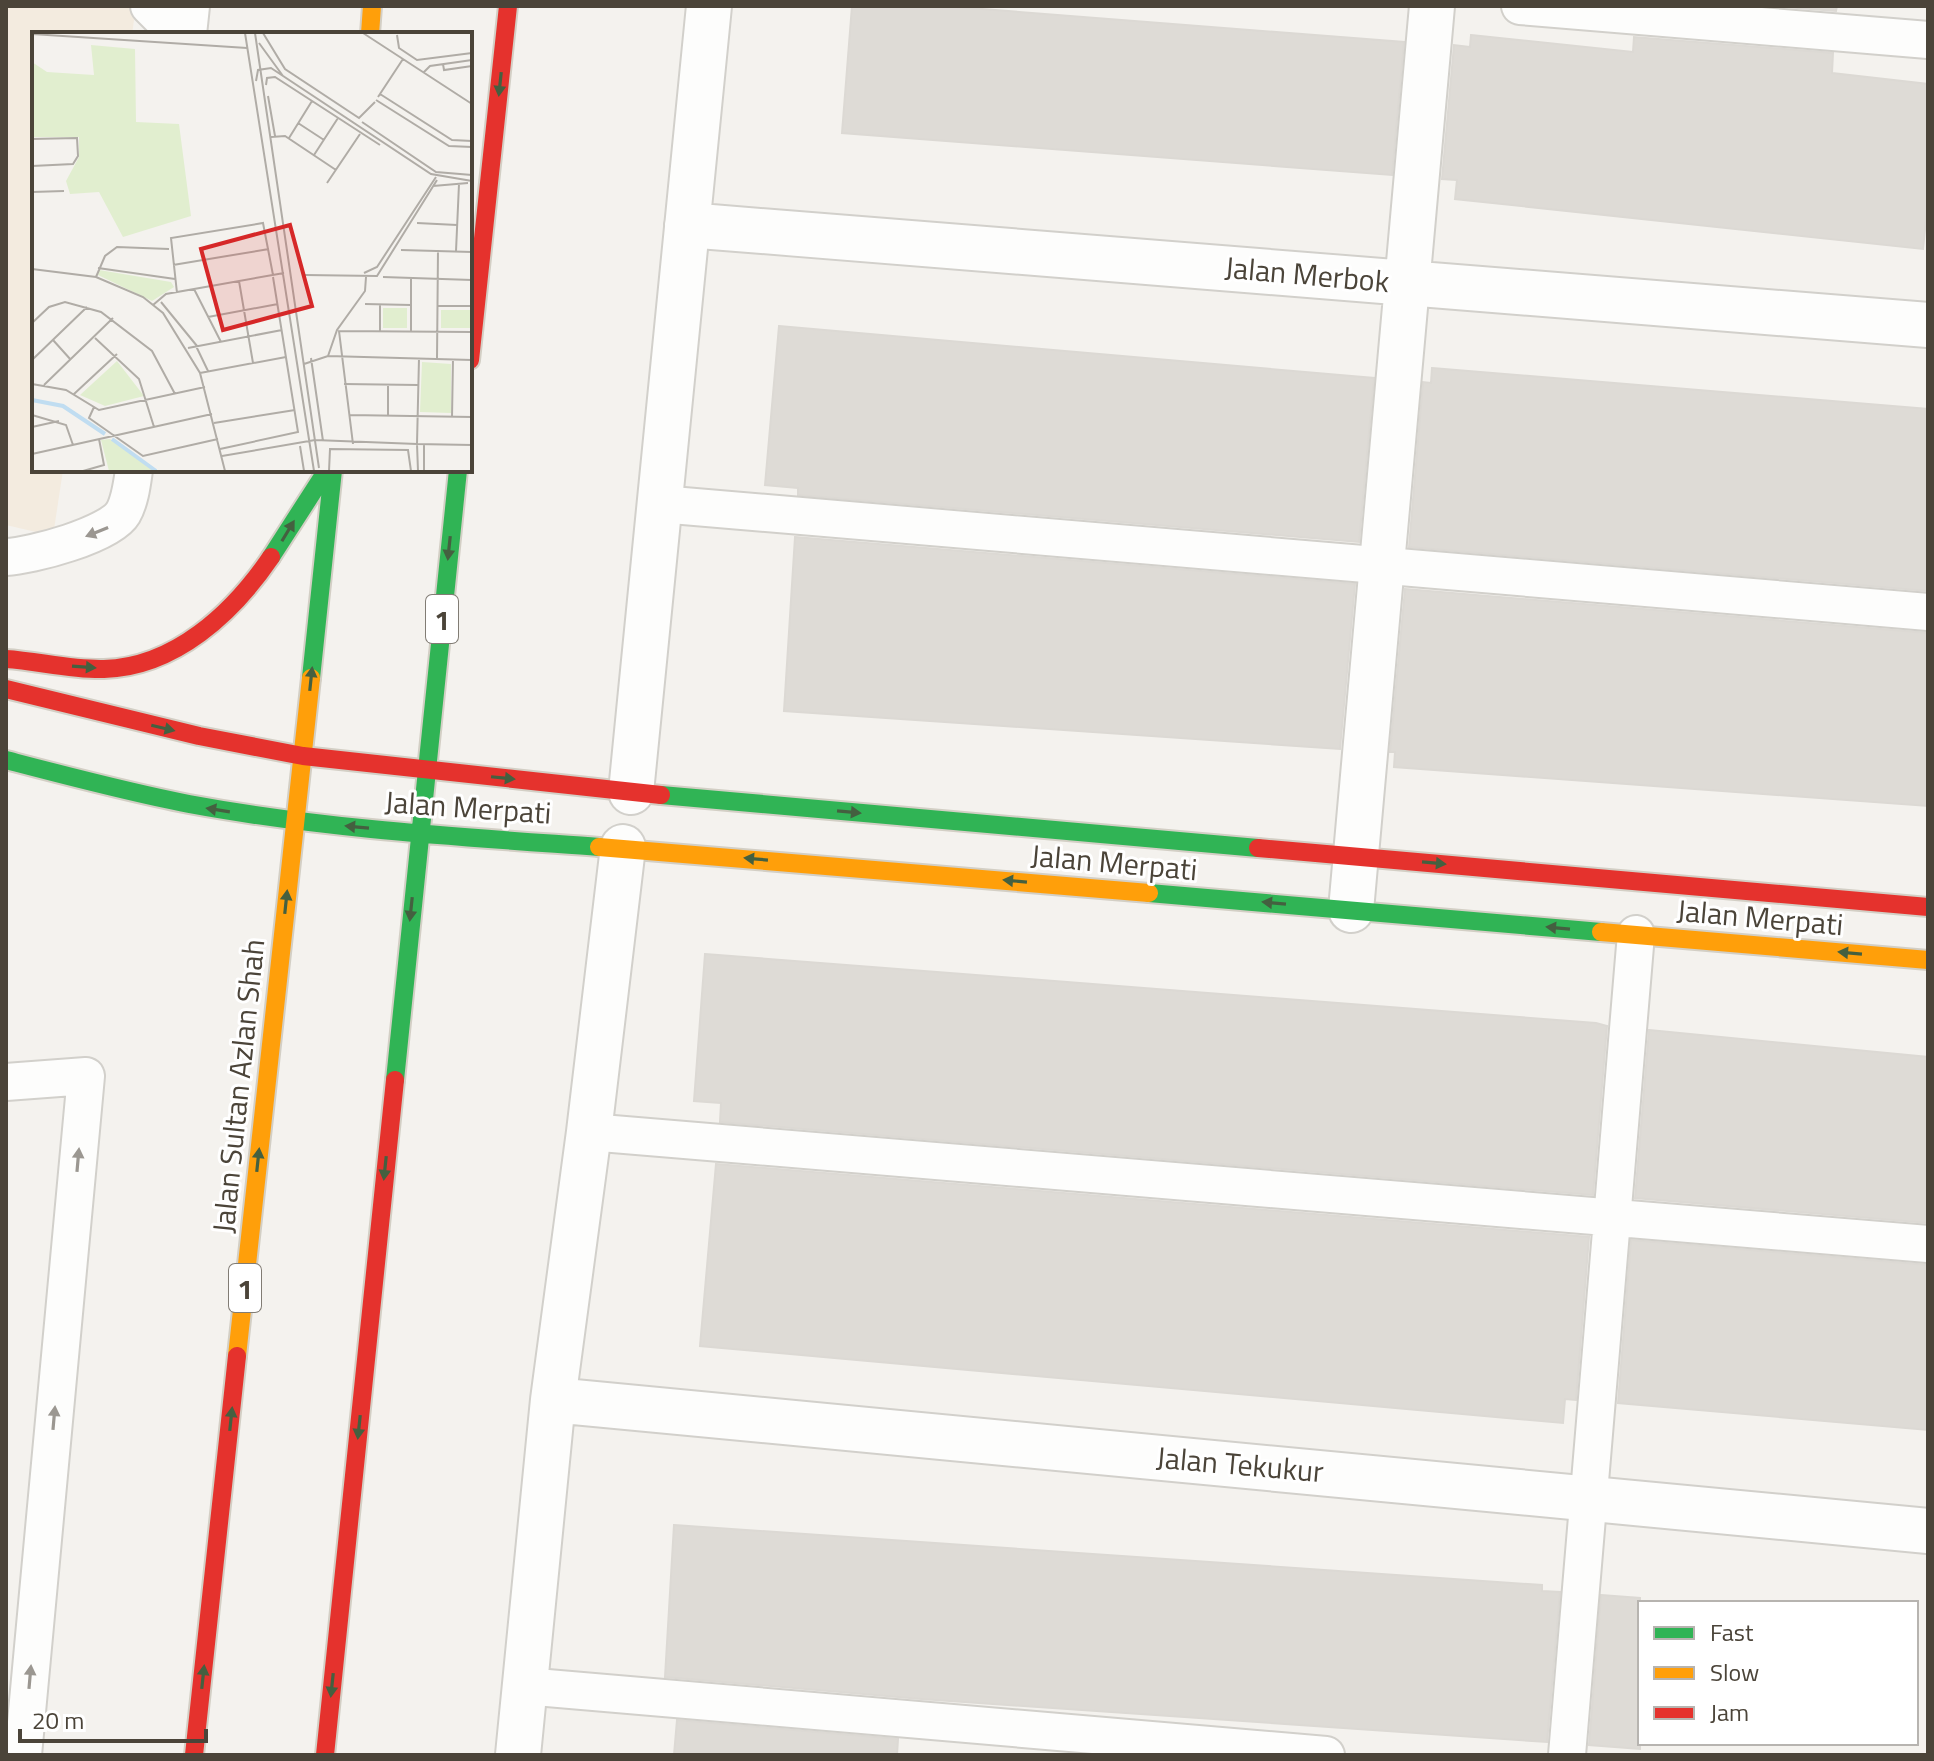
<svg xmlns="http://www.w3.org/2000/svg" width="1934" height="1761" font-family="'Titillium Web',sans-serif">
<rect width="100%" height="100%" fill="#f4f2ee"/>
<!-- commercial -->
<path fill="#f3ebdf" d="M 6,6 L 136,6 L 132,34 L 34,34 L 34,470 L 63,470 L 53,536 L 6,525 Z"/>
<!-- building -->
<path fill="#dedbd6" stroke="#dcd9d4" stroke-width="2" d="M 852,6 L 944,6 L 1404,42 L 1392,175 L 842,133 Z
M 1773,6 L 1837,6 L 1836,11 Z
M 1471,35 L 1633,52 L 1634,37 L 1833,53 L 1832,73 L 1928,84 L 1928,201 L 1923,249 L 1455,199 L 1457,180 L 1442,179 L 1454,45 L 1470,47 Z
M 779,326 L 1374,378 L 1359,542 L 798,495 L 798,488 L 765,485 Z
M 1432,368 L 1928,409 L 1928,591 L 1409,547 L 1423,382 L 1431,383 Z
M 795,537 L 1355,584 L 1340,749 L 784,711 Z
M 1405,589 L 1928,633 L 1928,806 L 1394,767 L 1395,752 L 1390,752 Z
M 705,954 L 1596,1023 L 1607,1026 L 1593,1195 L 720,1122 L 721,1103 L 694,1101 Z
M 1649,1030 L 1928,1057 L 1928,1223 L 1635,1198 Z
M 716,1164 L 1589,1237 L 1576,1400 L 1565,1399 L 1563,1423 L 700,1346 Z
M 1631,1240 L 1928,1265 L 1928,1430 L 1618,1403 Z
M 674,1525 L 1542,1585 L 1542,1591 L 1560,1592 L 1547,1742 L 921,1699 L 665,1677 Z
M 1601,1595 L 1640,1598 L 1640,1749 L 1589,1745 Z
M 677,1720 L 898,1739 L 897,1755 L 674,1755 Z"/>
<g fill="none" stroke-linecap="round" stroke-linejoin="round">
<!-- lane casing -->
<g stroke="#d2d0cb" stroke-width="40">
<path id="lane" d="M 149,6 L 177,34
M 1520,6 L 1928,40
M 188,34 L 191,6
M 660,504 L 1928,612
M 6,557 C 31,556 110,535 123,513 C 130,501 132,484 134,470
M 6,1082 L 86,1076 L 23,1755
M 589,1132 L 1928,1244
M 524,1686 L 1326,1755
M 1567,1755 L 1636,934"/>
</g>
<!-- street casing -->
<g stroke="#d2d0cb" stroke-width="48">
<path id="street" d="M 687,225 L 1928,325
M 631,792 L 709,6
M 1351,910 L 1432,6
M 553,1400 L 1928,1531
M 518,1755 L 553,1400 L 589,1132 L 623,847"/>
</g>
<!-- fast casing -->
<g stroke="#d3cfc5" stroke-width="22">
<path id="fast" d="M 271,557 L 327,470
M 311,678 L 333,470
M 6,760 C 67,776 127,792 189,804 C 324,829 462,837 599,847
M 661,795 L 1258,848
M 1149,893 L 1601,932
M 395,1080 L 458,470"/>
</g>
<!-- slow casing -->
<g stroke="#d3cfc5" stroke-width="22">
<path id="slow" d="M 370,34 L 372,6
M 599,847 L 1149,893
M 1601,932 L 1928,960
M 237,1356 L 311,678"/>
</g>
<!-- jam casing -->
<g stroke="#d3cfc5" stroke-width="22">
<path id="jam" d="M 470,360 L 508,6
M 6,659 C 38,661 71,670 104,669 C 175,667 233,613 271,557
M 6,689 L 199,736 L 303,756 L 661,795
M 1258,848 L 1928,907
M 194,1755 L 237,1356
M 325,1755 L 395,1080"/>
</g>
<!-- lane -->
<use href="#lane" stroke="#fdfdfc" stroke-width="36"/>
<!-- street -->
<use href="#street" stroke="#fdfdfc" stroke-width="44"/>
<!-- fast -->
<use href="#fast" stroke="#30b455" stroke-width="18"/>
<!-- slow -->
<use href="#slow" stroke="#ff9f0a" stroke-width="18"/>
<!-- jam -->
<use href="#jam" stroke="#e5322d" stroke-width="18"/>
</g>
<!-- one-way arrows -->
<defs><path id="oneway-solid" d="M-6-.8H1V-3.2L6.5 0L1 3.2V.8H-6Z" transform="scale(2)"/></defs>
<g fill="#446040">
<use href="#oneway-solid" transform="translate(500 84) rotate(96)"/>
<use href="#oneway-solid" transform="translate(288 531) rotate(-59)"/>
<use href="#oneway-solid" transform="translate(449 548) rotate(96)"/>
<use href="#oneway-solid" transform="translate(84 667) rotate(4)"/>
<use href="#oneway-solid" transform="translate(311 679) rotate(-84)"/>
<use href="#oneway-solid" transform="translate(163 728) rotate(13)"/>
<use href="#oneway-solid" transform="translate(503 778) rotate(6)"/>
<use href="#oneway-solid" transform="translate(218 810) rotate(-171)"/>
<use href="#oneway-solid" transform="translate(849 812) rotate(5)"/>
<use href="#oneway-solid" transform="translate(357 827) rotate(-175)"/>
<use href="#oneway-solid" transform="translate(756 859) rotate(-175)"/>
<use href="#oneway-solid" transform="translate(1434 863) rotate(5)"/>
<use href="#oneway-solid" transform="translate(1015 881) rotate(-175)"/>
<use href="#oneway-solid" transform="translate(286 902) rotate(-84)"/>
<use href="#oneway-solid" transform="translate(1274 903) rotate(-175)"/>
<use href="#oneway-solid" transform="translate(411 909) rotate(96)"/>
<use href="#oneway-solid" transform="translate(1558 928) rotate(-175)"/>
<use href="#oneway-solid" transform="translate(1850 953) rotate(-175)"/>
<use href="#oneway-solid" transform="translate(258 1160) rotate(-84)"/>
<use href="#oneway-solid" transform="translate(385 1168) rotate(96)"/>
<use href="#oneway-solid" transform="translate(231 1419) rotate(-84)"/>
<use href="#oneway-solid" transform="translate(359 1427) rotate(96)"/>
<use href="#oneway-solid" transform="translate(203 1677) rotate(-84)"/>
<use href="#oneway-solid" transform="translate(332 1685) rotate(96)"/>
</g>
<g fill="#9b9791">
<use href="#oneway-solid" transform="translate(97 532) rotate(158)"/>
<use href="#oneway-solid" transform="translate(78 1160) rotate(-85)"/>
<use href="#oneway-solid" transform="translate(54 1418) rotate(-85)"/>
<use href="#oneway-solid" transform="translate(30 1677) rotate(-85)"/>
</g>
<g text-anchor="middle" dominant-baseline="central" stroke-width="6" stroke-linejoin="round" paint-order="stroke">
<!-- shield labels -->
<g fill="#fff" stroke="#817c74" stroke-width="2">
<rect x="426" y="595" width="32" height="48" rx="6"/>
<rect x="229" y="1264" width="32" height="48" rx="6"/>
</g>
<g font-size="28" font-weight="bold" fill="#4b4439">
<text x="442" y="619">1</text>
<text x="245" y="1288">1</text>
</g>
<!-- street labels -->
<g font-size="30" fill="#4b4439" stroke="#fff">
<text transform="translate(1307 274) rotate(5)">Jalan Merbok</text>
<text transform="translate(468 807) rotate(4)">Jalan Merpati</text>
<text transform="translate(1114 862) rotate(5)">Jalan Merpati</text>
<text transform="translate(1760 917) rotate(5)">Jalan Merpati</text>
<text transform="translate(238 1086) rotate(-84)">Jalan Sultan Azlan Shah</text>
<text transform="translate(1240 1464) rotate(5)">Jalan Tekukur</text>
</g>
</g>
<!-- overview -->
<g transform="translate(32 32)">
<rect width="440" height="440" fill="#f4f2ee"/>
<path d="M 59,13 L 103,17 L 104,90 L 147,92 L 159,184 L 91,205 L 67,160 L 38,162 L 34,149 L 47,125 L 47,105 L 0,105 L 0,30 L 15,40 L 62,43 ZM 67,238 L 139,250 L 142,255 L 120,269 L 66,243 ZM 351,276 L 375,276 L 375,296 L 351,296 ZM 409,278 L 440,278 L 440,296 L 409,296 ZM 85,329 L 112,364 L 73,374 L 48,363 ZM 390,330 L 419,332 L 419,381 L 388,380 ZM 78,407 L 122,439 L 77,439 L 69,408 Z" fill="#e1eecf"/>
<path fill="none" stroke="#c0ddf1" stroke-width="4" d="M 0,368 L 31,374 L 73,402M 80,407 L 124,439"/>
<path fill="none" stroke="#b0aca6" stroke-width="2" d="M 213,1 L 282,439M 223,1 L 287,436M 231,1 L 253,37 L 327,86 L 343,70M 331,1 L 440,72M 0,2 L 215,16M 365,3 L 367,16 L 385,28 L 440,21M 227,11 L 251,44M 411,32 L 412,38 L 440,34M 392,40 L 398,34 L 440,28M 224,49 L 226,38 L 239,36 L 399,142 L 440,149M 234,53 L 235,46 L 243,45 L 348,113M 348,62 L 420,108 L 440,109M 236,64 L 243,104M 346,65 L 371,27M 344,68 L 417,114 L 440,115M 330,90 L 404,140 L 440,143M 266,91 L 292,108M 239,105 L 253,104 L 304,138M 257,106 L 280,69M 0,107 L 45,106 L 46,124 L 41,132 L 0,134M 282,123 L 306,86M 295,151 L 328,102M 401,154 L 436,151M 0,160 L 32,159M 385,191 L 425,193M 369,218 L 440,220M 424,219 L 427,152M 141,233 L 237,217M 66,236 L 143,247M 0,237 L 64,245 L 111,265 L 131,281 L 168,341 L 193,439M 332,241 L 345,235 L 404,145M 273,243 L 345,244 L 405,148M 64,245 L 73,224 L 85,215 L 137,217M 351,245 L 440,248M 207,249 L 221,331M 162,257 L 189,310M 145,261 L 139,206 L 231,191 L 241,243M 129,270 L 165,314M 333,272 L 379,273M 121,273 L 134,262 L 252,241M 406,274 L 440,274M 176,285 L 246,272M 0,291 L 17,275 L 33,270 L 69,280 L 120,319 L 143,362M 348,299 L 348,272M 379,299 L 379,246M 63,306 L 107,347 L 122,395M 21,308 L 39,328M 164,314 L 176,339M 156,316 L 250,298M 296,324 L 305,298 L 333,259 L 334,245M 279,326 L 291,409M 387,326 L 385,412 L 440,413M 405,327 L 406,218M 0,328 L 55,275M 272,332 L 296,324 L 440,328M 168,341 L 254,325M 0,352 L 34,358 L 67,378 L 173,355M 312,352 L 386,353M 12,353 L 81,286M 42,362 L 85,322M 62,375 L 57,386 L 111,424 L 186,407M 0,383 L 34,393 L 41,413M 318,383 L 440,385M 356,384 L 356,352M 420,385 L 421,327M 182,391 L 263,378M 0,395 L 27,389M 321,412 L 307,299 L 440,300M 385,412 L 386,439M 392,412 L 392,439M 268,414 L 272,439M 188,417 L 266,400 L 241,245M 0,422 L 180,382M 190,424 L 283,408 L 385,412M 51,439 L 72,433 L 67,407M 297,439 L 298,417 L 376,418 L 379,439"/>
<path fill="#d62828" fill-opacity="0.15" stroke="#d62828" stroke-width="4" d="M 258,193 L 280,274 L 191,298 L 169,217 Z"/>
<rect width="440" height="440" fill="none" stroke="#4b4439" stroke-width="4"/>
</g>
<!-- border -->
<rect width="1934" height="1761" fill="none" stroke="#4b4439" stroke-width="16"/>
<!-- legend -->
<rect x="1638" y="1601" width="280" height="144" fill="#ffffff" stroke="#b7b4b0" stroke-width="2"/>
<rect x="1654" y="1627" width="40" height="12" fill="#30b455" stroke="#b7b4b0" stroke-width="2"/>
<text x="1710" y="1641" font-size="24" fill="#4b4439">Fast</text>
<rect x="1654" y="1667" width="40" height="12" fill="#ff9f0a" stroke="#b7b4b0" stroke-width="2"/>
<text x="1710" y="1681" font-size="24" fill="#4b4439">Slow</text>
<rect x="1654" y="1707" width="40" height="12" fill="#e5322d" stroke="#b7b4b0" stroke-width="2"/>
<text x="1710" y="1721" font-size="24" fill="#4b4439">Jam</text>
<!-- scale -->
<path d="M20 1729v12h186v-12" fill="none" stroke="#4b4439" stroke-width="4"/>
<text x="32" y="1729" font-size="24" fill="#4b4439" stroke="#ffffff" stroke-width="6" paint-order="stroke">20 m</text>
</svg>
